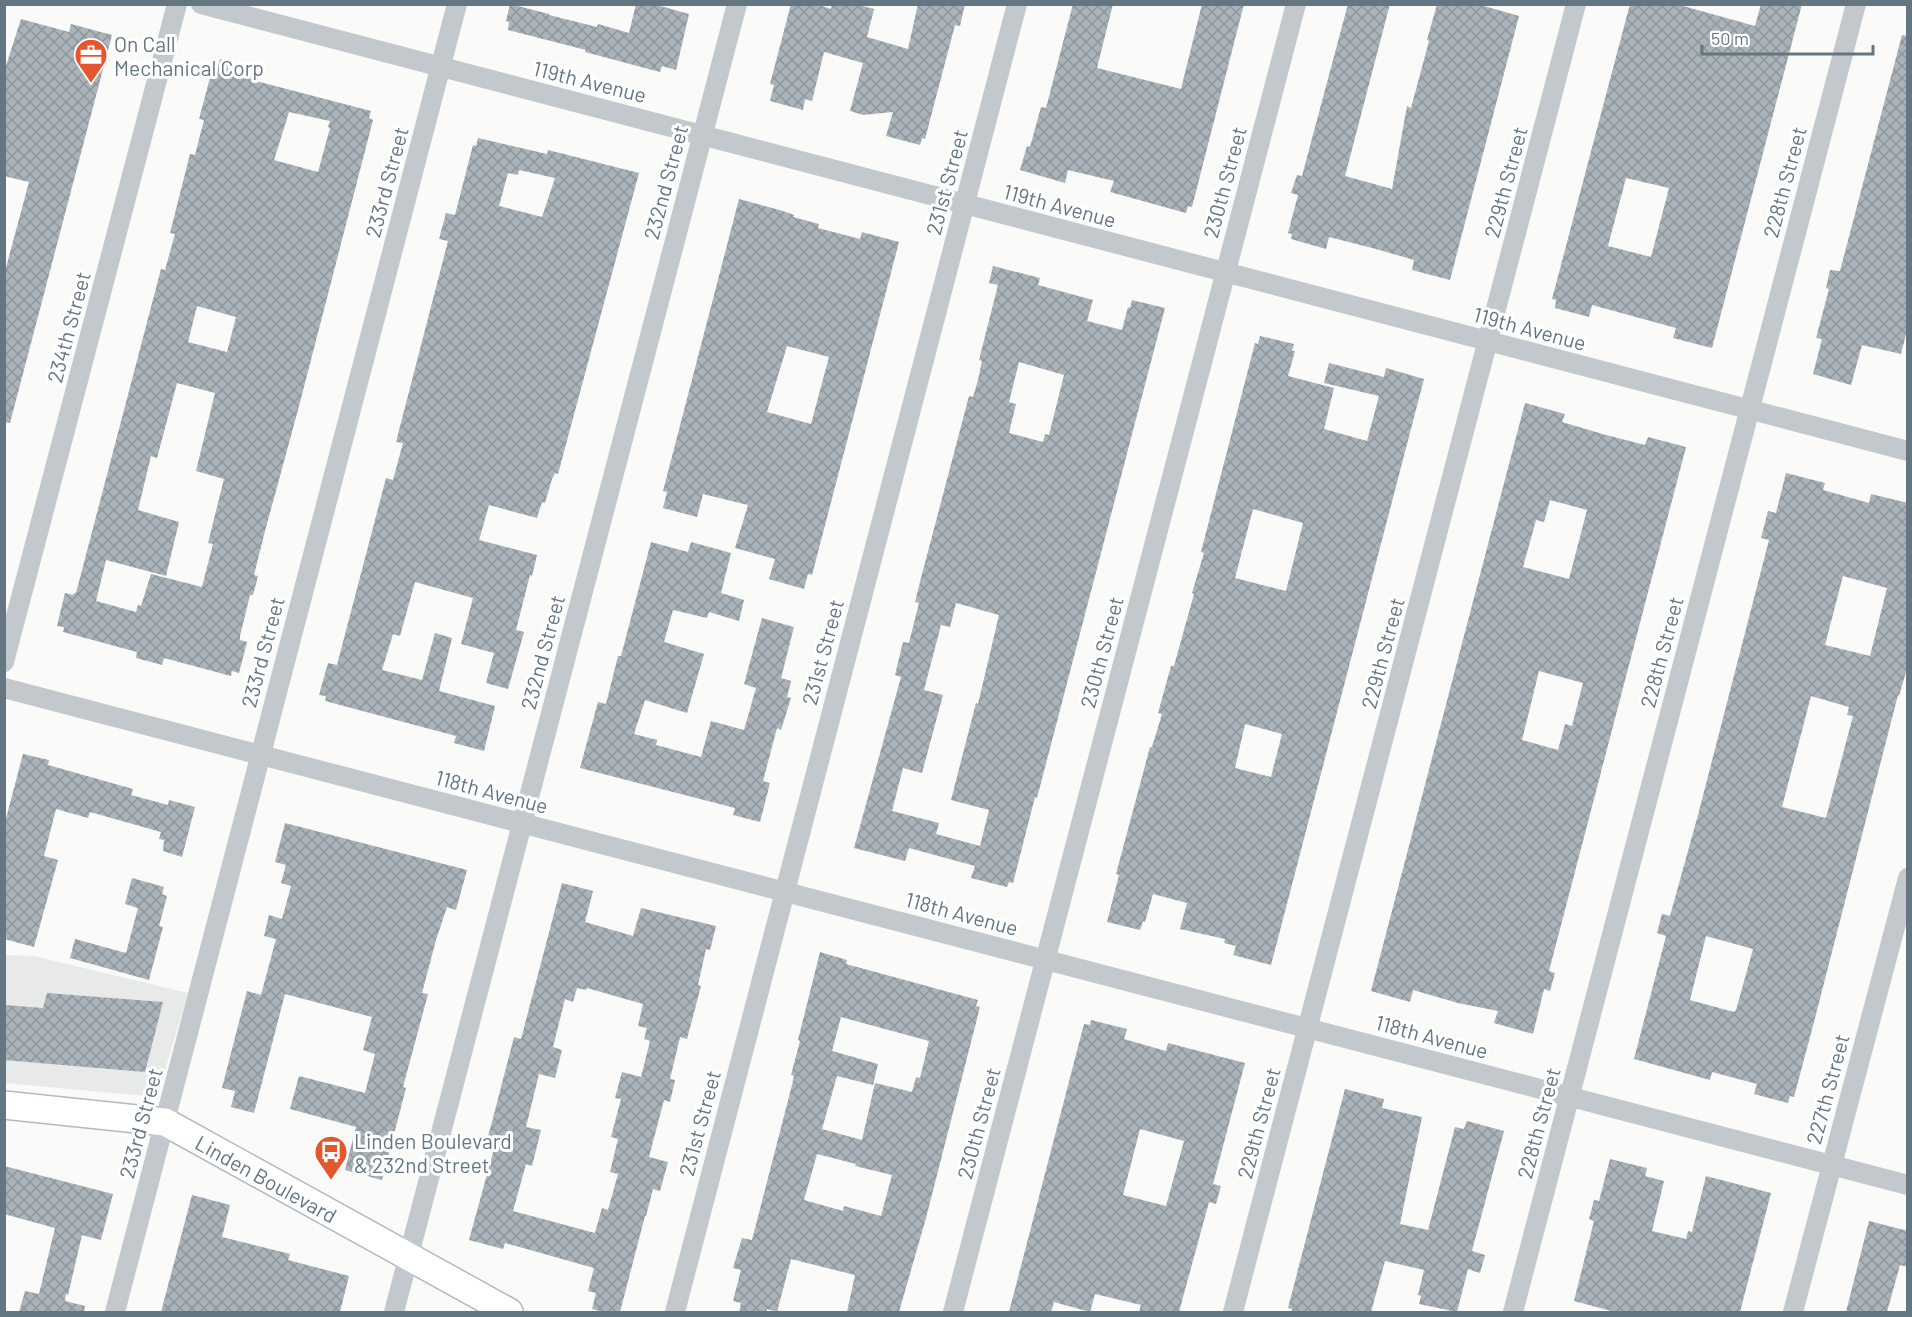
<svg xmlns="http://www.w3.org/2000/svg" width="1912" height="1317" font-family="Barlow,sans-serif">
<defs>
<pattern id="building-cross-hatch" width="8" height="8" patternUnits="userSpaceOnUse" patternTransform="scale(1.5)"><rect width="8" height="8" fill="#aab3b9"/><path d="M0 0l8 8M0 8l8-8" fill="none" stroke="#8e969c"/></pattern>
</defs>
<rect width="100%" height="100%" fill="#fafaf8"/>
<!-- built -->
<path fill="#e8e9e9" d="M 5,955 L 34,956 L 188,993 L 157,1097 L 5,1083 Z"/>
<!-- building -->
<path fill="url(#building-cross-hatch)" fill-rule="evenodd" d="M 510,4 L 549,14 L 549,15 L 597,27 L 598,24 L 629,33 L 636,4 L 653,4 L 689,14 L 676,70 L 662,66 L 660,72 L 585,52 L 586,50 L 508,30 L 509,22 L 506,21 Z
M 791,4 L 816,4 L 831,9 L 832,4 L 855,4 L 874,9 L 867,37 L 908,49 L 918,4 L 965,4 L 960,26 L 955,25 L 925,139 L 922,138 L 920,145 L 886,136 L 893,112 L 863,115 L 850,111 L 863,63 L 824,52 L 812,101 L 805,99 L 803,110 L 770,101 L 774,85 L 770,84 Z
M 1073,4 L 1113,4 L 1097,68 L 1181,89 L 1202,4 L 1244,4 L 1192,207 L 1188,206 L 1186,213 L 1110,192 L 1114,181 L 1068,170 L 1065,183 L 1020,170 L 1027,146 L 1030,147 L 1041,107 L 1046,108 Z
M 1348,4 L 1390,4 L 1345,176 L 1392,189 L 1407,106 L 1411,108 L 1429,41 L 1427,40 L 1437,4 L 1477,4 L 1519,16 L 1450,280 L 1412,270 L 1414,260 L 1376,249 L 1329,237 L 1326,249 L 1291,239 L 1292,234 L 1288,233 L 1298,195 L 1291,193 L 1297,175 L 1302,176 Z
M 1630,4 L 1676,4 L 1755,26 L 1761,4 L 1802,4 L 1712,348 L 1673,338 L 1676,328 L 1592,305 L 1589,317 L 1555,308 L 1556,300 L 1552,299 ZM 1626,178 L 1669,188 L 1651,257 L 1608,246 Z
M 21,19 L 69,32 L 71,24 L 112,35 L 10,423 L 4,422 L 4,275 L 29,182 L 4,176 L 4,72 Z
M 1902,35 L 1908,36 L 1908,326 L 1901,354 L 1862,345 L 1851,385 L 1813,374 L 1822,339 L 1816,338 L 1829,289 L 1826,288 L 1830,270 L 1840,271 Z
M 220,59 L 259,69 L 256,81 L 371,111 L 369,118 L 373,120 L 298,410 L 265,531 L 254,575 L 258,576 L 253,595 L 250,595 L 240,636 L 240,640 L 247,642 L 239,673 L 232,671 L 231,676 L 164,658 L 162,665 L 136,658 L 137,652 L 63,632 L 64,627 L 57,626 L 65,593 L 73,595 L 74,593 L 76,593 L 161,269 L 165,270 L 175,234 L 170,233 L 190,154 L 195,155 L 204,120 L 199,119 L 211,74 L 216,76 ZM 289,112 L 330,121 L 328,127 L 330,128 L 318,172 L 274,160 ZM 197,306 L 236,317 L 227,352 L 188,342 ZM 177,383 L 215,393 L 196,471 L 224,479 L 208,543 L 213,544 L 202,587 L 151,574 L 141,606 L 138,605 L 136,612 L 96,601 L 106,560 L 166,576 L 179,522 L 138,510 L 151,456 L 157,458 Z
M 478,138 L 547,154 L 548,150 L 639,173 L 558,474 L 555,473 L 552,479 L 545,503 L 542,502 L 537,518 L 489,505 L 479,540 L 537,555 L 532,576 L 530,575 L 516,630 L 524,632 L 508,689 L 486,683 L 494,653 L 461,644 L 473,598 L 415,582 L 400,636 L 393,634 L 382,670 L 422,680 L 435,633 L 452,638 L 439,691 L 495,706 L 484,751 L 454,743 L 456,736 L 325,701 L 326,696 L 319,695 L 328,663 L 337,665 L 386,478 L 393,480 L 403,443 L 396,442 L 448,241 L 439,239 L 446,213 L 455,215 L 473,145 L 476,146 ZM 519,170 L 555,178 L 542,217 L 499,206 L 508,173 L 518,175 Z
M 739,199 L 783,211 L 794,215 L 793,217 L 819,224 L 818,228 L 860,239 L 862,232 L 899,242 L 812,575 L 808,574 L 804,589 L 769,579 L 775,559 L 735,548 L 748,505 L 703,494 L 697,517 L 663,508 L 667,492 L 663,491 ZM 787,346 L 829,357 L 811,424 L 767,412 Z
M 993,266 L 1040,278 L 1038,285 L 1093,300 L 1087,321 L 1122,330 L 1128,307 L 1130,308 L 1132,300 L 1165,308 L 1037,798 L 1035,797 L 1013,883 L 1009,882 L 1007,887 L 971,878 L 975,866 L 909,848 L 905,861 L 854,848 L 901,677 L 895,675 L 903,642 L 909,643 L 919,603 L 915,602 L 921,578 L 969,396 L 973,397 L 978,380 L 982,361 L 979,360 L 998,285 L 989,283 ZM 1019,362 L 1064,375 L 1049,435 L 1045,434 L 1043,442 L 1009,433 L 1016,404 L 1009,402 ZM 956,603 L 999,615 L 978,704 L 976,703 L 951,800 L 989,810 L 980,846 L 936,834 L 939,823 L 892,811 L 903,768 L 922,773 L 943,695 L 924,690 L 941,625 L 950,627 Z
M 1260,336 L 1294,344 L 1292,351 L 1295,351 L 1288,376 L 1334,388 L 1324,429 L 1367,441 L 1379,396 L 1324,383 L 1329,363 L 1384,377 L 1386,368 L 1424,379 L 1271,965 L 1233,955 L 1236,946 L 1224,943 L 1225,939 L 1180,929 L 1187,903 L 1153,894 L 1145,922 L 1143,921 L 1140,930 L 1107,922 L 1119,875 L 1116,874 L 1150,747 L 1152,747 L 1162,714 L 1158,713 L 1171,666 L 1174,666 L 1194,594 L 1192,593 L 1204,553 L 1201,552 L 1255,343 L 1258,344 ZM 1253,509 L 1303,523 L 1286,591 L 1235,578 ZM 1245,724 L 1282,734 L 1271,777 L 1235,768 Z
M 1525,403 L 1565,414 L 1562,422 L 1606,435 L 1645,445 L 1648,437 L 1686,447 L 1549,971 L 1555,973 L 1550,991 L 1544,989 L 1533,1034 L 1494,1023 L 1498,1011 L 1458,1003 L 1413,990 L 1410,1002 L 1371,991 ZM 1550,500 L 1587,510 L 1569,579 L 1523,567 L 1536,520 L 1544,522 ZM 1539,671 L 1583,683 L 1572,726 L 1565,724 L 1558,750 L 1522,740 Z
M 1786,473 L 1825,483 L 1823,490 L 1869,503 L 1871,494 L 1908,503 L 1908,665 L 1899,696 L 1898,695 L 1815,1018 L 1794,1097 L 1790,1096 L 1788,1103 L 1754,1094 L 1757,1084 L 1712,1072 L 1710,1080 L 1634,1059 L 1666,936 L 1657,933 L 1662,914 L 1670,916 L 1698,815 L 1769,540 L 1761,538 L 1768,511 L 1776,513 ZM 1843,576 L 1887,588 L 1870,656 L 1825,645 ZM 1811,696 L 1849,707 L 1847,715 L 1853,716 L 1826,818 L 1782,807 ZM 1706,936 L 1753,949 L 1736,1010 L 1734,1012 L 1690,1000 Z
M 651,542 L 688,552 L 691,542 L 731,553 L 721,593 L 744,600 L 739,621 L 709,612 L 707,618 L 673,610 L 664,642 L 704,654 L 687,713 L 645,700 L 634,734 L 657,740 L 656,745 L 701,757 L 711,721 L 744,730 L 756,688 L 744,684 L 762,618 L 794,627 L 781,678 L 791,681 L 787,697 L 791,698 L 781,730 L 777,728 L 763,781 L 770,783 L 760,822 L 733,815 L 735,808 L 580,768 L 598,702 L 606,704 L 618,656 L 621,656 Z
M 23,754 L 49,760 L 48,765 L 133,789 L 131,795 L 168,805 L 169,800 L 195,807 L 182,857 L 163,851 L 164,840 L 159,839 L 161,832 L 90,812 L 88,818 L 56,809 L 44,856 L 58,860 L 34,947 L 4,939 L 4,826 Z
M 285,823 L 467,870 L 456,910 L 447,907 L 436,940 L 422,993 L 428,994 L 403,1087 L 406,1088 L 382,1180 L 345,1170 L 356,1127 L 290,1109 L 299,1076 L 365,1093 L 375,1054 L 363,1050 L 372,1017 L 285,994 L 254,1113 L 231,1107 L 235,1091 L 222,1088 L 247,991 L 261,995 L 276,939 L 264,936 L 269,915 L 282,919 L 291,886 L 281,883 L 286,865 L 275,862 Z
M 132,878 L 164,887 L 162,894 L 167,896 L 159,926 L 163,927 L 149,980 L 70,958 L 75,939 L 126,953 L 138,908 L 125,904 Z
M 562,883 L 593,891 L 585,922 L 633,936 L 641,908 L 716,926 L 710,950 L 706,949 L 698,985 L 701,986 L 687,1039 L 680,1037 L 670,1079 L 675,1080 L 670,1102 L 664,1100 L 649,1157 L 668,1162 L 660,1191 L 653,1189 L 646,1216 L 645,1216 L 620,1312 L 603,1312 L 592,1309 L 596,1293 L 588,1291 L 594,1268 L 505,1243 L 503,1249 L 469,1240 L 494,1149 L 485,1147 L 493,1118 L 514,1037 L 521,1039 ZM 577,988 L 586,990 L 587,988 L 643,1004 L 638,1026 L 647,1028 L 644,1039 L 650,1041 L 641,1077 L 622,1072 L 615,1098 L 621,1099 L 611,1137 L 618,1139 L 610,1172 L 618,1174 L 608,1210 L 602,1208 L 595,1233 L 513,1211 L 526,1164 L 532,1166 L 541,1130 L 526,1127 L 539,1074 L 555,1078 L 562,1050 L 553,1047 L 565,999 L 573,1002 Z
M 820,952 L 847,960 L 846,964 L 978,1000 L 976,1006 L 980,1007 L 926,1218 L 899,1312 L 847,1312 L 855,1275 L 791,1259 L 777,1312 L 767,1309 L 766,1312 L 739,1312 L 741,1303 L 733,1301 L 741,1270 L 733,1268 L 742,1238 L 752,1240 L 792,1085 L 794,1076 L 791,1075 L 800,1041 L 798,1040 ZM 841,1017 L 929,1041 L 920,1078 L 916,1077 L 912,1092 L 875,1083 L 862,1140 L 822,1129 L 837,1076 L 873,1085 L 878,1064 L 832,1051 ZM 817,1154 L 856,1164 L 855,1166 L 892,1175 L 881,1216 L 844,1206 L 843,1211 L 804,1200 Z
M 47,993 L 163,1002 L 145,1072 L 4,1060 L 4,1005 L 43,1008 Z
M 1091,1020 L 1127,1029 L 1124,1039 L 1166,1051 L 1168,1043 L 1245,1063 L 1213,1184 L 1221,1186 L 1216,1204 L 1209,1202 L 1179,1312 L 1139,1312 L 1141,1305 L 1095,1294 L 1090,1312 L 1054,1302 L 1051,1312 L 1009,1312 L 1084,1024 L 1090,1025 ZM 1140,1129 L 1184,1141 L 1166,1206 L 1123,1195 Z
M 1345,1089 L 1384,1099 L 1382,1108 L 1422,1117 L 1400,1224 L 1428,1230 L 1455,1127 L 1464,1129 L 1467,1121 L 1504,1131 L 1473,1247 L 1472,1251 L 1485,1255 L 1480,1273 L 1468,1269 L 1457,1312 L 1419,1304 L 1421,1296 L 1418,1295 L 1424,1270 L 1385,1261 L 1371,1312 L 1291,1312 L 1292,1309 L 1288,1308 Z
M 1610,1159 L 1647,1168 L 1645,1176 L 1664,1181 L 1652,1231 L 1686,1239 L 1688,1231 L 1692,1232 L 1706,1176 L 1771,1193 L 1740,1312 L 1615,1312 L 1574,1301 L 1594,1221 L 1589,1219 L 1594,1200 L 1599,1201 Z
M 4,1166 L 113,1194 L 101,1240 L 82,1235 L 68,1295 L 66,1294 L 65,1301 L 85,1306 L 84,1312 L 19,1312 L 25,1291 L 39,1294 L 55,1228 L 4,1214 Z
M 192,1195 L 230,1205 L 222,1237 L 290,1254 L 288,1260 L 349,1276 L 340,1312 L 161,1312 Z
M 1869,1221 L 1908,1231 L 1908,1267 L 1900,1265 L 1887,1312 L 1846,1312 Z"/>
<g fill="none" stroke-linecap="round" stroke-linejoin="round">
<!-- secondary casing -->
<g stroke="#b3babf" stroke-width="30">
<g id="secondary">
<path id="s1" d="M 4,1105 L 165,1122 L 509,1312"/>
</g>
</g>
<!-- minor -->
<path stroke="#c3c8cc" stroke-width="20" d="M 201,4 L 1908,451
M 4,662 L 177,4
M 4,688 L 1908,1185
M 115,1312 L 457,4
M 394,1312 L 737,4
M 675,1312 L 1017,4
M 953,1312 L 1296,4
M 1233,1312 L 1576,4
M 1513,1312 L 1856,4
M 1793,1312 L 1908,878"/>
<!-- secondary -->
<use href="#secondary" stroke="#fff" stroke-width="27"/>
</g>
<!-- icons -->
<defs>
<g id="office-pin" transform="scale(1.725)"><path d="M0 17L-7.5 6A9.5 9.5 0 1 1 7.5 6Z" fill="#e4572e" stroke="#fff"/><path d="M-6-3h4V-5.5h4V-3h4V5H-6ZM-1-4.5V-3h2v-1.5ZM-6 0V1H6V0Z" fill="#fff"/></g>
<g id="bus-pin" transform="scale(1.725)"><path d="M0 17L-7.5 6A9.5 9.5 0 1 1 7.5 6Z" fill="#e4572e" stroke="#fff"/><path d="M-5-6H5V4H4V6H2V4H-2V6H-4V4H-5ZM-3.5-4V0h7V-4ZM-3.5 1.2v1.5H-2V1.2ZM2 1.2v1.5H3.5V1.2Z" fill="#fff"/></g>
</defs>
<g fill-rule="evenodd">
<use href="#office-pin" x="91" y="55"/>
<use href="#bus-pin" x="331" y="1152"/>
</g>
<g text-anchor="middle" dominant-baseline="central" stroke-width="6" stroke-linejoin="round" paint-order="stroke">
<!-- poi labels -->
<g font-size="21" fill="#657683" stroke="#fff" text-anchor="start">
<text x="114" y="43">On Call<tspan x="114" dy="24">Mechanical Corp</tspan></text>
<text x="354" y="1140">Linden Boulevard<tspan x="354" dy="24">&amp; 232nd Street</tspan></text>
</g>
<!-- street labels -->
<g font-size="21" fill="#657683" stroke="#fff">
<text transform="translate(590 81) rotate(14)">119th Avenue</text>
<text transform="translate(386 182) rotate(-75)">233rd Street</text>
<text transform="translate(665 182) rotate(-75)">232nd Street</text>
<text transform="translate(946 182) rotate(-75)">231st Street</text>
<text transform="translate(1224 182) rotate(-75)">230th Street</text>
<text transform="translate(1505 182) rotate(-75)">229th Street</text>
<text transform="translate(1784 182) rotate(-75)">228th Street</text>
<text transform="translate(1060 205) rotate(15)">119th Avenue</text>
<text transform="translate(68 327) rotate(-75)">234th Street</text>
<text transform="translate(1530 328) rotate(15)">119th Avenue</text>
<text transform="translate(262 652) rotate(-75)">233rd Street</text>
<text transform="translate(542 652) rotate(-75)">232nd Street</text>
<text transform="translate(822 652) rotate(-75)">231st Street</text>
<text transform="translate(1101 652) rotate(-75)">230th Street</text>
<text transform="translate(1661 652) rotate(-75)">228th Street</text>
<text transform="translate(1382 653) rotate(-75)">229th Street</text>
<text transform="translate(492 791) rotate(15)">118th Avenue</text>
<text transform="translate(962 913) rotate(15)">118th Avenue</text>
<text transform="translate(1432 1036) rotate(15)">118th Avenue</text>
<text transform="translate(1827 1089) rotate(-75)">227th Street</text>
<text transform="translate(140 1123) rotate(-75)">233rd Street</text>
<text transform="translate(699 1123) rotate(-75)">231st Street</text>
<text transform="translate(978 1123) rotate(-75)">230th Street</text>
<text transform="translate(1258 1123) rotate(-75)">229th Street</text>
<text transform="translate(1538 1123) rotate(-75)">228th Street</text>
<text stroke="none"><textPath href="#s1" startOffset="278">Linden Boulevard</textPath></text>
</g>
</g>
<!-- border -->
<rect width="1912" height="1317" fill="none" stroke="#657683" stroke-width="12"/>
<!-- scale -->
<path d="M1702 45v9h171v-9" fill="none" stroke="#657683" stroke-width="3"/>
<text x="1711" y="45" font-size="18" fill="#657683" stroke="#ffffff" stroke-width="4.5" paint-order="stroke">50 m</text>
</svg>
